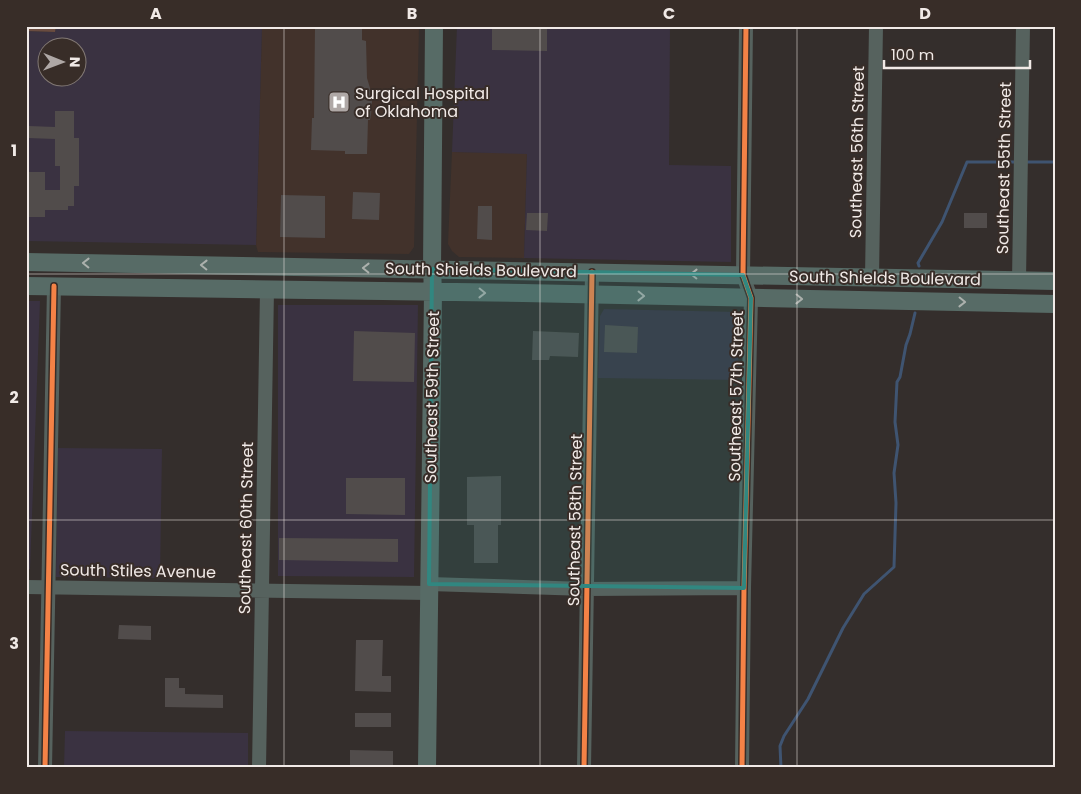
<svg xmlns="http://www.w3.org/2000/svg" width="1081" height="794" font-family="Poppins,sans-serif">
<rect width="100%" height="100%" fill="#342e2c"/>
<!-- built -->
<path fill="#42322b" d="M 262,26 L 419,26 L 414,247 L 409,254 L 258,252 L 256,245 Z
M 452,152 L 527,153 L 524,258 L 459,257 L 452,251 L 448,244 Z"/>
<!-- industrial -->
<path fill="#3a3241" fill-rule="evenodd" d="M 56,26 L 262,26 L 256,245 L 26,241 L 26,31 L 55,32 ZM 48,48 L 78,48 L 78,78 L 48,78 Z
M 457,26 L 670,26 L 669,165 L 731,166 L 731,262 L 524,258 L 527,154 L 452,152 Z
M 26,301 L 40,301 L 30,569 L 26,569 Z
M 278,305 L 418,305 L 414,577 L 278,576 Z
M 604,309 L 739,312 L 738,380 L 598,378 L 600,316 Z
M 58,448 L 162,449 L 160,578 L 56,577 Z
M 65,731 L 248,733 L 248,768 L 64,768 Z"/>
<!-- green -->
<path fill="#6a4c40" d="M 26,26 L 56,26 L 55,32 L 26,31 Z"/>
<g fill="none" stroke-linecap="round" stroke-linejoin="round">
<!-- stream -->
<path stroke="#3f5471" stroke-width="3" d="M 1024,162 L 1055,162
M 919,266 L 918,263 L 942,222 L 967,162 L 1018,162
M 781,768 L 780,746 L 784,736 L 808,699 L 843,628 L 864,594 L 894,567 L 896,503 L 894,473 L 898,445 L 895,422 L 897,382 L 900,377 L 906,345 L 910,334 L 915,313"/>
</g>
<!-- building -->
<path fill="#514c4b" d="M 315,26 L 362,26 L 362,40 L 366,41 L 367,78 L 370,88 L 372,102 L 371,115 L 370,120 L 368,120 L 367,154 L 345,154 L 345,151 L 311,150 L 312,118 L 314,118 Z
M 492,26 L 547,26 L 547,51 L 492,50 Z
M 55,111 L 74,111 L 74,138 L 79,138 L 79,186 L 74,186 L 74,206 L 68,206 L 68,210 L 45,210 L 45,217 L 26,217 L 26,172 L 45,172 L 45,190 L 60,190 L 60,166 L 55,166 L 55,139 L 28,138 L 29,126 L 55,127 Z
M 353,192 L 380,193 L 379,220 L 352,219 Z
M 281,195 L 325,196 L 325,238 L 280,237 Z
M 478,206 L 492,206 L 492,240 L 477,239 Z
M 527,213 L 548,213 L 547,231 L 526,230 Z
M 964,213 L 987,213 L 987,228 L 964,228 Z
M 605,325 L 638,327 L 637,353 L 604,352 Z
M 354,331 L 415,333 L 414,382 L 353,381 Z
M 533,331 L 579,333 L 578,357 L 550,356 L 549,360 L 532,360 Z
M 501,476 L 501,525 L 498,525 L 498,563 L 474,563 L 474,525 L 467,525 L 467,477 Z
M 346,478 L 405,478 L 405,515 L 346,514 Z
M 279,538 L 398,539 L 398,562 L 279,560 Z
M 119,625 L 151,626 L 151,640 L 118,639 Z
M 356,640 L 383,640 L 382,676 L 391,676 L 391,692 L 355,691 Z
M 165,678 L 179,678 L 179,688 L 185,688 L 185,694 L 223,695 L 223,708 L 165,707 Z
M 355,713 L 391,713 L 391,727 L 355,727 Z
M 350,750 L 393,751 L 393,768 L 350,768 Z"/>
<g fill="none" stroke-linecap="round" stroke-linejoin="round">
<!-- minor -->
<path stroke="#56625e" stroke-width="14" d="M 872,277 L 876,26
M 1019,280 L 1023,26
M 429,584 L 586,589 L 744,588
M 26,587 L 429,593
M 45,768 L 54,286
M 259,768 L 267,290
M 584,768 L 592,272
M 742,768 L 744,588 L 751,298 L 743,275 L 746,26"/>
<!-- major -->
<path stroke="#576b66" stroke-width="18" d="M 26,262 L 1055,281
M 26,286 L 523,293 L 1055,304
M 427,768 L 433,292 L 432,269 L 434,26"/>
<!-- cycleway casing -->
<g stroke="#382d28" stroke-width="8">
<path id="cycleway" d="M 45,768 L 54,286
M 584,768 L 592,272
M 742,768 L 744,588 L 751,298 L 743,275 L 746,26"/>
</g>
<!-- cycleway -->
<use href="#cycleway" stroke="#f48246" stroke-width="5"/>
</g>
<!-- one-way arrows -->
<defs><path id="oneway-chevron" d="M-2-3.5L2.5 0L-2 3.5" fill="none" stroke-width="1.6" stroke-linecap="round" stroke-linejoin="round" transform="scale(1.25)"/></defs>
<g stroke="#acb1ad">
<use href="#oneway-chevron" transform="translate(86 263) rotate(-179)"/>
<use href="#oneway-chevron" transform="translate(204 265) rotate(-179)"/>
<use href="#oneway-chevron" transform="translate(366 268) rotate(-179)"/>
<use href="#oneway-chevron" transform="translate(694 274) rotate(-179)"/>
<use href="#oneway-chevron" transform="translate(482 293) rotate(1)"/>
<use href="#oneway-chevron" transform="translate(641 296) rotate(1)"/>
<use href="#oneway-chevron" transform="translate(799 299) rotate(1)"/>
<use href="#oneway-chevron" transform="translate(962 302) rotate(1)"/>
</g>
<!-- marked area -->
<path fill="#318780" fill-opacity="0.2" stroke="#318780" stroke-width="4" stroke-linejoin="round" d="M 432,269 L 743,275 L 751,298 L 744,588 L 429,584 Z"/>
<!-- grid -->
<path fill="none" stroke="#f1eae7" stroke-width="1" stroke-opacity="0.55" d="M 284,26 L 284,768M 540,26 L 540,768M 797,26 L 797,768M 26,274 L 1055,274M 26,520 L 1055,520"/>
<!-- icons -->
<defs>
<g id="hospital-square" transform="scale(1.125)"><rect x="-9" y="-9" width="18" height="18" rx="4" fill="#afa8a6" stroke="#382d28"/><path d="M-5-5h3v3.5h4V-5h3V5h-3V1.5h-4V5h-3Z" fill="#fff"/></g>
</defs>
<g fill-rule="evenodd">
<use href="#hospital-square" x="339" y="102"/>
</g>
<g text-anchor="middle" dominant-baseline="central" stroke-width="4" stroke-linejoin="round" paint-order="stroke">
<!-- poi labels -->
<g font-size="16" fill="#f1eae7" stroke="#382d28" text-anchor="start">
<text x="355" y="93">Surgical Hospital<tspan x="355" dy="18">of Oklahoma</tspan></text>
</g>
<!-- street labels -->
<g font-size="16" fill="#f1eae7" stroke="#382d28">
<text transform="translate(857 152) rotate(-89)">Southeast 56th Street</text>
<text transform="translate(1004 168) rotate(-89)">Southeast 55th Street</text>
<text transform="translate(481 270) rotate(1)">South Shields Boulevard</text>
<text transform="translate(885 278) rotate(1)">South Shields Boulevard</text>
<text transform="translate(736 396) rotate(-89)">Southeast 57th Street</text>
<text transform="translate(432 397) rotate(-89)">Southeast 59th Street</text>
<text transform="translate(575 520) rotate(-89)">Southeast 58th Street</text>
<text transform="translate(246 528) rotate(-89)">Southeast 60th Street</text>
<text transform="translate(138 571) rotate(1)">South Stiles Avenue</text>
</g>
</g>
<!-- border -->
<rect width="1081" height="794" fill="none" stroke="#382d28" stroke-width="55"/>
<!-- north arrow -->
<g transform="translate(62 62) rotate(91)"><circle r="24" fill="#382d28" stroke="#827974"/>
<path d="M0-4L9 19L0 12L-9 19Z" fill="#afa8a6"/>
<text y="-8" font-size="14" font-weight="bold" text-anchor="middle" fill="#f1eae7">N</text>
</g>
<!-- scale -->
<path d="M884 60v8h146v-8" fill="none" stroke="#f1eae7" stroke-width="2.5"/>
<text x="891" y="60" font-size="15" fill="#f1eae7" stroke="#382d28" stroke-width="4" paint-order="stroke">100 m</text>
<rect x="28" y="28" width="1026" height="738" fill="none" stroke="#f1eae7" stroke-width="2"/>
<g font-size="16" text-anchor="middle" font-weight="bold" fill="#f1eae7">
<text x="156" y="19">A</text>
<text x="412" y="19">B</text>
<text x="669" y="19">C</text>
<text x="925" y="19">D</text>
<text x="14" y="156">1</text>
<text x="14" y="403">2</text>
<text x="14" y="649">3</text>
</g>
</svg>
